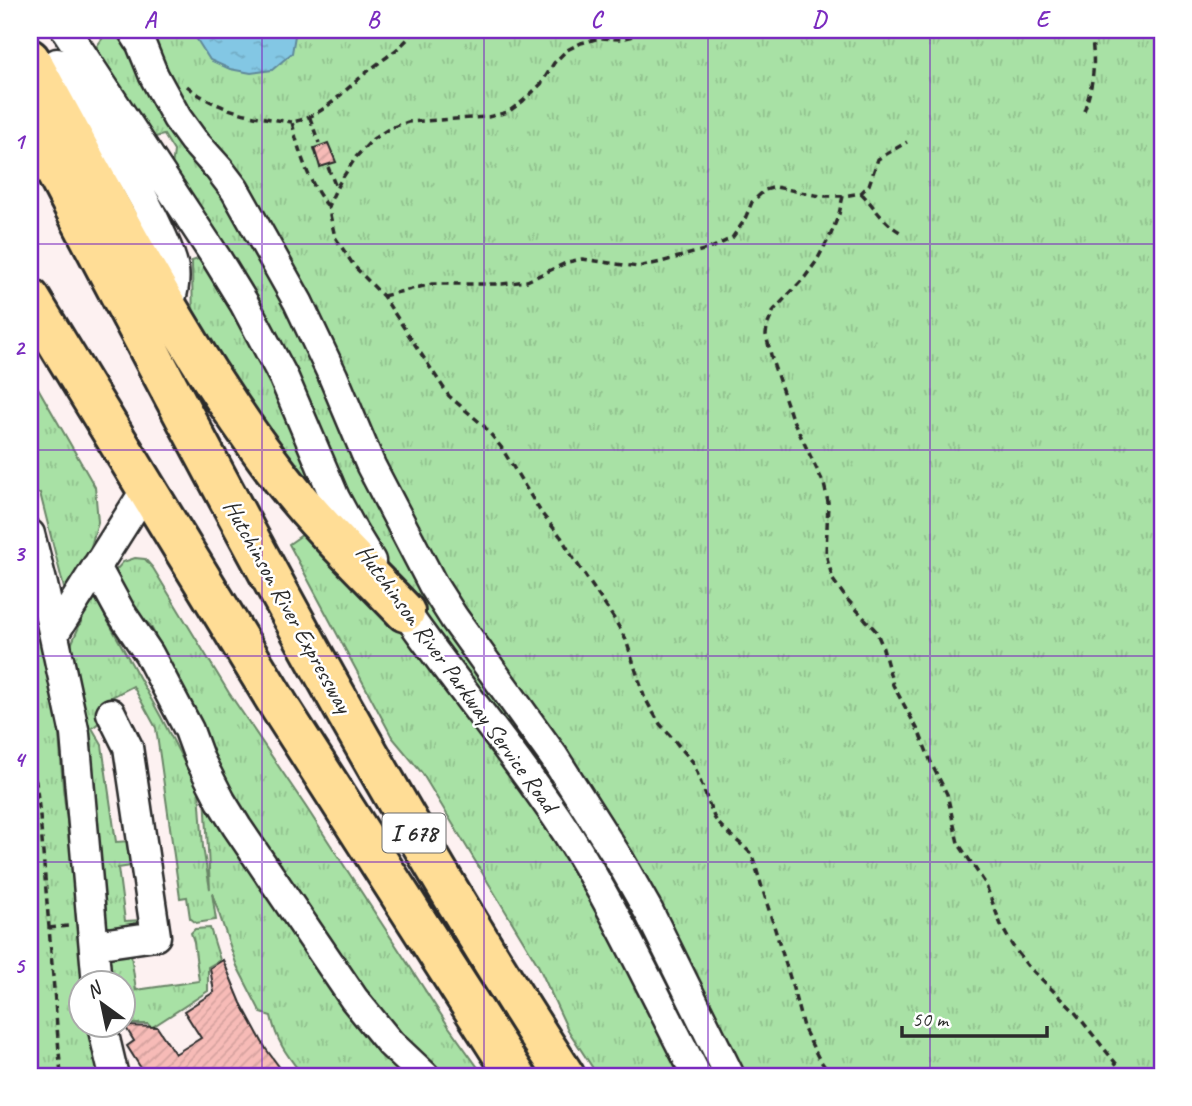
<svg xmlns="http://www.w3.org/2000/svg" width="1192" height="1106" font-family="Caveat,sans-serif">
<defs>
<pattern id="grass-tufts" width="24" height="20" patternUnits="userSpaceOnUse" patternTransform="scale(1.75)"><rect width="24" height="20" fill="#a8e1a5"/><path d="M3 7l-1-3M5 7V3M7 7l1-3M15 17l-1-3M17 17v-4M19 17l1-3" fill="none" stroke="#91c18e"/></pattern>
<pattern id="water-ripples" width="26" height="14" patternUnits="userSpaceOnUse" patternTransform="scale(1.75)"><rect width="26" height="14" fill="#83c7e4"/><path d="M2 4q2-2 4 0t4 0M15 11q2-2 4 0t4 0" fill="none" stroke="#71abc4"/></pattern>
<pattern id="building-hatch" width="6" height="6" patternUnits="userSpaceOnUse" patternTransform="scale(1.75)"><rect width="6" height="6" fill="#f7bbb7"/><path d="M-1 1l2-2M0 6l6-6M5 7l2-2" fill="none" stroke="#d4a19e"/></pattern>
</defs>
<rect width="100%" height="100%" fill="#fdf1f1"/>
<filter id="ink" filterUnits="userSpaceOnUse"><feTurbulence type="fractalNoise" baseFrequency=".0143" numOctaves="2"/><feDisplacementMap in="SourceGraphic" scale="14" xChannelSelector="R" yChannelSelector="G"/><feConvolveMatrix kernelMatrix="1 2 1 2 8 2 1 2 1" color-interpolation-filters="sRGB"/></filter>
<g filter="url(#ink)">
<!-- grass -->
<path fill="url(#grass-tufts)" stroke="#6a8668" stroke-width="2" d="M 106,30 L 1162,30 L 1162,1076 L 710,1076 L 383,558 L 172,167 L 174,151 L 164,135 L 155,137 L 150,135 L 99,61 L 97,46 L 107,32 Z
M 201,258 L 251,344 L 288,419 L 314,483 L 308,489 L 193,333 L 192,261 Z
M 30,374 L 95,487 L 98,522 L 85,567 L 65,592 L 40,493 L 30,495 Z
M 316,533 L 406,635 L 519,786 L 566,857 L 594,903 L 682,1076 L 598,1076 L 568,1030 L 538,965 L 422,773 L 392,737 L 289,544 L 302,535 Z
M 135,558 L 145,559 L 153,568 L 229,693 L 306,807 L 449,1027 L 484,1076 L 441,1076 L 433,1065 L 400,1039 L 350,979 L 236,807 L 207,753 L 205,730 L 150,625 L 129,608 L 115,586 L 116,570 L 123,562 Z
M 30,564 L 56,693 L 63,788 L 87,983 L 80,984 L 80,1026 L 92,1026 L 99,1076 L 30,1076 Z
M 93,594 L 161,717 L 199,791 L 203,847 L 210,889 L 205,793 L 409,1076 L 303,1076 C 287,1055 277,1043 271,1016 L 261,1013 L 237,966 L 212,893 L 216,920 L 196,923 L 190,918 L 187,897 L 180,898 L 156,728 L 133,686 L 100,703 C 103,718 105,719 92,728 L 102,745 L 116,842 L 130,841 L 135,862 L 131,866 L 118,868 L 125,921 L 141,920 L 142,925 L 112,931 L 105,928 L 70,660 L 71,645 Z
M 210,928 L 220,960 L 208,967 L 208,991 L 151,1028 L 148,1024 L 123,1024 L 122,984 L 107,983 L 107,952 L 125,948 L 131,955 L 136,990 L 199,981 L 194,942 L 191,933 L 195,929 Z"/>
<!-- pitch -->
<path fill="#a8e1a5" stroke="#6a8668" stroke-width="2" d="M 30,979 L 37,1076 L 30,1076 Z"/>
<!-- water -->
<path fill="url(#water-ripples)" stroke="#60899a" stroke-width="2" d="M 195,30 L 296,30 L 292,53 L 272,70 L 251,73 L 230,69 L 210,60 L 196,38 Z"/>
<!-- building -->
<path fill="url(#building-hatch)" stroke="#2b2b2b" stroke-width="2" d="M 328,143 L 336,162 L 320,167 L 314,148 Z
M 223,960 L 241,1003 L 266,1049 L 286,1076 L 146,1076 L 127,1046 L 134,1041 L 125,1026 L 157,1027 L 175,1054 L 201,1038 L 184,1011 L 214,992 L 210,968 Z"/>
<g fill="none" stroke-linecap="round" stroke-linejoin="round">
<!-- minor casing -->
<g stroke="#2b2b2b" stroke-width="33">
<path id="minor" d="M 66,30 L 217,259 L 244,303 L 284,378 L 335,498 L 354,533 L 371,561
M 132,30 L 141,44 L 154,76 L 177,118 L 193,140 L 219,169 L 235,190 L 298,302 L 333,376 L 371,466 L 433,585 L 454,618 L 554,757 L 619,859 L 649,912 L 730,1076
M 57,63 C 93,118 134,173 161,234 C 166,245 172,257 174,269 C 176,286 172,301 162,315
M 30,534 L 43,585 L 75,734 L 97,984
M 96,567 L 120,611 L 149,654 L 189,730 L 200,760 L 221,801 L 237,827 L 354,999 L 390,1043 L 425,1076
M 395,597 C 450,678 514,751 567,833 C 617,911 654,995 697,1076
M 54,634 L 146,489
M 94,945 L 156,936 L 128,747 L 111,713
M 102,1026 L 114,1076"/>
</g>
<!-- highway casing -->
<g stroke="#2b2b2b" stroke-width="44">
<path id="highway" d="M 30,59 C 109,202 182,349 282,479 C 319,527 364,569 405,612
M 30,124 C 200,446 366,771 565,1076
M 30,298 L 281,709 L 516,1076"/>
</g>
<!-- path -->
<path stroke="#2b2b2b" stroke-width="3.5" stroke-dasharray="7 5" stroke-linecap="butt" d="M 642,30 L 634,36 L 621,39 L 600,38 L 581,43 L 567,50 L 554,63 L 541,84 L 523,101 L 508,112 L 488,117 L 408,122 L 390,128 L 373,139 L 356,157 L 338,185 L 328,206 L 335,237 L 354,266 L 383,296 L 449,396 L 484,426 L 501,447 L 542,514 L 561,537 L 572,556 L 615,620 L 626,640 L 644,696 L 651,709 L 660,724 L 693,762 L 714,817 C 723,832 740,841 752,855 L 791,981 L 803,1027 L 818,1057 L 831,1076
M 187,86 C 217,111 254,117 292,122
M 1084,111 C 1095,79 1095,63 1091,30
M 310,118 L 319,143
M 328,167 L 335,185
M 861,193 C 876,208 881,221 900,232
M 843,196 L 839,214 L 831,234 L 816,262 L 805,277 L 774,310 L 767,326 L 766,335 L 773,363 L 791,416 L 824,484 L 828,502 L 826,554 L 833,580 L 846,598 L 876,631 L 882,645 L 893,685 L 919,732 L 932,765 L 947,794 L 958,843 L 985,883 L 1001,925 L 1012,945 L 1027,965 L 1074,1011 L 1126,1076
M 328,206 C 309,185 298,149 292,122 C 323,116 338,96 361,77 C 379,61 401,50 415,30
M 383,296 L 432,284 L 502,284 L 527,281 L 568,262 L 582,259 L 638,267 L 661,262 L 711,248 L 732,238 L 744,221 L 752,202 L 765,190 L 776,187 L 820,196 L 843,196 L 861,193 L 869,185 L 878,159 L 907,142
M 30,768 L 36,782 L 40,816 L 61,1076
M 49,928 L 68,926"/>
<!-- minor -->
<use href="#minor" stroke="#fff" stroke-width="28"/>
<!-- highway -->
<use href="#highway" stroke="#ffdd96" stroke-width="38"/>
</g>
</g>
<!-- grid -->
<path fill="none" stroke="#7b2cbf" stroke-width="2" stroke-opacity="0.55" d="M 262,30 L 262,1076M 484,30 L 484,1076M 708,30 L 708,1076M 930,30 L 930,1076M 30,244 L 1162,244M 30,450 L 1162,450M 30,656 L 1162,656M 30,862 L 1162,862"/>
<g text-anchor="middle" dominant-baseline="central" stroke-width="5" stroke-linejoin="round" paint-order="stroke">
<!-- shield labels -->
<rect fill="#fff" stroke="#6b6b6b" stroke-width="2" x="382.5" y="813.5" width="63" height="39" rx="5"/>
<g font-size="23" font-weight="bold" fill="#2b2b2b">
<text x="414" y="833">I 678</text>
</g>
<!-- street labels -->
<g font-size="24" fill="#2b2b2b" stroke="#fff">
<text transform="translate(288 606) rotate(61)">Hutchinson River Expressway</text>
<text transform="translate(457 678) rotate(54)">Hutchinson River Parkway Service Road</text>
</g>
</g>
<!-- margin -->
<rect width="1192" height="1106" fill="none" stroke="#fff" stroke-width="77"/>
<!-- north arrow -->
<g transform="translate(102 1004) rotate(327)"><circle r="33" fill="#ffffff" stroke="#aaaaaa" stroke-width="2"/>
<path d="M0-5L12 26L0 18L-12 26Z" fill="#2b2b2b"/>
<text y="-10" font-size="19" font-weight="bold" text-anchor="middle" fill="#2b2b2b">N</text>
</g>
<!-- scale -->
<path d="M902 1026v10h145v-10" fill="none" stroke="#2b2b2b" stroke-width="3.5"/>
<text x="912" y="1026" font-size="21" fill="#2b2b2b" stroke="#ffffff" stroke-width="5" paint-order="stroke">50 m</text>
<rect x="38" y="38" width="1116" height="1030" fill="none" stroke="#7b2cbf" stroke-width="2.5"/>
<g font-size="23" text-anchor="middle" font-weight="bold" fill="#7b2cbf">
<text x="150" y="27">A</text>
<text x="373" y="27">B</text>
<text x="596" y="27">C</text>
<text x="819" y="27">D</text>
<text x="1042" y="27">E</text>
<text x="19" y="149">1</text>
<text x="19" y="355">2</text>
<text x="19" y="561">3</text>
<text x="19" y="767">4</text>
<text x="19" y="973">5</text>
</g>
</svg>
